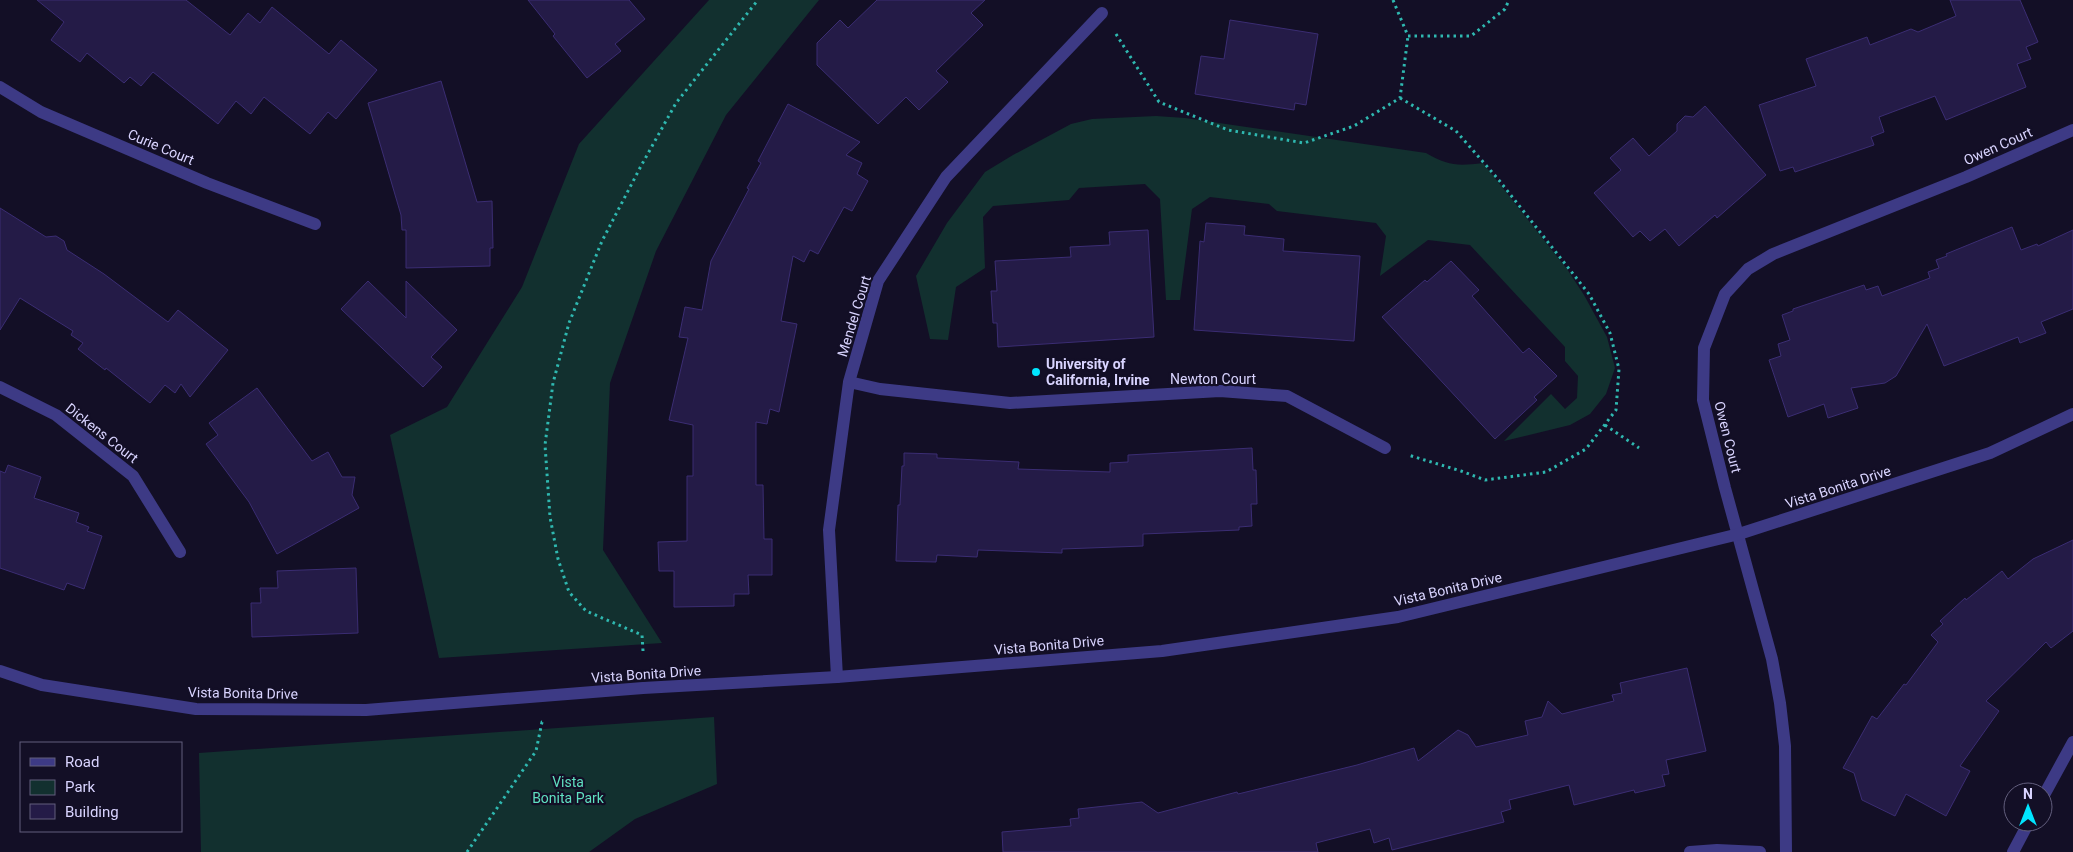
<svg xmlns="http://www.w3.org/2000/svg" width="2073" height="852" font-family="Roboto,sans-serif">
<rect width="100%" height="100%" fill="#130f26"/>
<!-- green -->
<path fill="#12302f" d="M 709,0 L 819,0 L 726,115 L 656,251 L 610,383 L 603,550 L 662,643 L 439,658 L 390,435 L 447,407 L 522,287 L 579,144 Z
M 1156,116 L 1185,118 L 1426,153 C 1448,166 1458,166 1483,163 L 1567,269 L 1584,295 L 1607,337 L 1615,368 L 1606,394 L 1590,414 L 1570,425 L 1504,441 L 1551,394 L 1565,409 L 1577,398 L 1578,376 L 1565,361 L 1565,347 L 1470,245 L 1428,240 L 1380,276 L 1386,236 L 1376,223 L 1277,211 L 1269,204 L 1210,197 L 1192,209 L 1180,300 L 1166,300 L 1160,199 L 1145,184 L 1079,188 L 1069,200 L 993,206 L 983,217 L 985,268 L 956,287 L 948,340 L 930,339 L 916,276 L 947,223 L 985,172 L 1013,155 L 1071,124 L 1092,119 Z
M 714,717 L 717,784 L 635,819 L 589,852 L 201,852 L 199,753 Z"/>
<!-- building -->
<path fill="#241b47" stroke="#3b2d73" d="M 37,0 L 186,0 L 230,35 L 248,13 L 260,23 L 272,7 L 329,54 L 341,40 L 377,70 L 336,119 L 328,112 L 310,134 L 264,97 L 251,114 L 236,101 L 218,124 L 153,72 L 141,86 L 130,77 L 124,83 L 87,53 L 80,62 L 51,40 L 64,22 Z
M 528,0 L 629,0 L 645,19 L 615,44 L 621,51 L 587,78 L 553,36 L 555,34 Z
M 877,0 L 985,0 L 971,13 L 983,25 L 936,71 L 948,82 L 919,110 L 906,97 L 878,124 L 817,65 L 817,43 L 840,20 L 848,28 Z
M 1950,0 L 2020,0 L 2038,42 L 2026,47 L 2031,59 L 2017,64 L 2026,87 L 1946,120 L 1935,96 L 1879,117 L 1884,132 L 1871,137 L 1874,145 L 1795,172 L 1793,167 L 1780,171 L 1759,105 L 1816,86 L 1806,59 L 1867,37 L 1870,45 L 1911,29 L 1918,32 L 1956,16 Z
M 1230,20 L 1318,34 L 1306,105 L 1295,103 L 1294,110 L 1195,94 L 1201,56 L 1224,59 Z
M 441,81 L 477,202 L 492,201 L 493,248 L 490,248 L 490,266 L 406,268 L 406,230 L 402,230 L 401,215 L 368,103 Z
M 788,104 L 860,142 L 846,155 L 862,163 L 857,174 L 868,181 L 852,211 L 844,207 L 818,254 L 810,250 L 804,262 L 793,256 L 781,321 L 797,324 L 779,412 L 770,409 L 767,424 L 756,422 L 756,485 L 763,485 L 764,539 L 772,539 L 772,575 L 748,575 L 749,594 L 734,594 L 734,606 L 674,607 L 674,571 L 659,571 L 658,542 L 687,541 L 687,476 L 693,476 L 693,425 L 669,420 L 688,338 L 679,337 L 685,307 L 702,310 L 711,261 L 749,189 L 747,188 L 761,163 L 758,161 Z
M 1705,106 L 1766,175 L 1717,218 L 1715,215 L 1679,246 L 1665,229 L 1650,241 L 1640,231 L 1633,237 L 1594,193 L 1621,170 L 1610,158 L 1633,138 L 1649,156 L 1677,131 L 1677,124 L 1685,116 L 1693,117 Z
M 0,208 L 46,237 L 56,236 L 64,241 L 67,250 L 104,274 L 168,322 L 178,310 L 228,350 L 190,397 L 181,384 L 175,393 L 165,385 L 150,403 L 106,368 L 105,370 L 78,349 L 83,343 L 71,335 L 73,331 L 20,298 L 0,330 Z
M 1206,223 L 1245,226 L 1244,235 L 1284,239 L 1283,251 L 1360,256 L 1354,341 L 1194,330 L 1200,241 L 1204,242 Z
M 2012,227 L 2021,250 L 2037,244 L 2038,246 L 2073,230 L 2073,309 L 2041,322 L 2046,333 L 2020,343 L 2018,337 L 1944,366 L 1927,324 L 1896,376 L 1885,383 L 1851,388 L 1858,408 L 1828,418 L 1824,404 L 1788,417 L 1769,360 L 1781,356 L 1778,344 L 1790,340 L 1782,315 L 1793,311 L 1793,309 L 1864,285 L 1866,290 L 1878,286 L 1882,296 L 1930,278 L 1928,272 L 1939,268 L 1936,260 L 1947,256 L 1946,254 Z
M 1148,230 L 1154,337 L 998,347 L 997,323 L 993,323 L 991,291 L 997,291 L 995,261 L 1071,257 L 1070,247 L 1110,245 L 1109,232 Z
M 1451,261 L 1479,290 L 1472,296 L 1523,353 L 1529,348 L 1557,376 L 1534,397 L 1537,400 L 1495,439 L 1382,317 L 1425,280 L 1427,282 Z
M 368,281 L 406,318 L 406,281 L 457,330 L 431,357 L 442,367 L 423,387 L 341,309 Z
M 257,388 L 312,461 L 328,452 L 342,477 L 355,477 L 352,495 L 359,508 L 277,554 L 249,502 L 206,444 L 218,435 L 209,423 Z
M 1252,448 L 1253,470 L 1256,470 L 1257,504 L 1251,504 L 1252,526 L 1239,527 L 1239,530 L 1143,534 L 1143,546 L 1062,549 L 1062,553 L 978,550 L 977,557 L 937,555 L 936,562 L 896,561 L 898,505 L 900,505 L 902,466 L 904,466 L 904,453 L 937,454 L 937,458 L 1019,462 L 1018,469 L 1110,472 L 1110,463 L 1128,462 L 1128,455 Z
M 8,465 L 41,477 L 34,498 L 79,513 L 76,522 L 89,527 L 87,531 L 102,536 L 84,589 L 67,583 L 64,590 L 0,568 L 0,471 L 5,473 Z
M 2073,540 L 2073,631 L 2051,648 L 2046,642 L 1986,701 L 1999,711 L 1960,766 L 1970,771 L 1946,816 L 1906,794 L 1895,816 L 1862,800 L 1854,773 L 1843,768 L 1872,716 L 1877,719 L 1904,684 L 1906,685 L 1938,642 L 1931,635 L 1943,624 L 1940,621 L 1965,598 L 1966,600 L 2002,571 L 2008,579 L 2033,559 Z
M 356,568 L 358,633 L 252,637 L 251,603 L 261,603 L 260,588 L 278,588 L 277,571 Z
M 1687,668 L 1706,751 L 1666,760 L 1669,774 L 1662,775 L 1665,786 L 1635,793 L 1634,790 L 1574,805 L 1569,785 L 1509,800 L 1511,809 L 1501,812 L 1504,822 L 1392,850 L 1389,838 L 1374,843 L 1370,829 L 1316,843 L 1318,852 L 1003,852 L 1002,832 L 1071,826 L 1070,819 L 1079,818 L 1078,809 L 1142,802 L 1158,813 L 1237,792 L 1238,794 L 1357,765 L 1414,748 L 1418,761 L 1458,730 L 1468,735 L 1476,747 L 1528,735 L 1525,721 L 1542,717 L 1548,701 L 1562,714 L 1614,701 L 1612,695 L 1622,693 L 1620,683 Z"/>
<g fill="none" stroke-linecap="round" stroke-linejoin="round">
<!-- path -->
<path stroke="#2fb8b0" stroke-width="3" stroke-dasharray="2.5 4" stroke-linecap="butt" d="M 1393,0 L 1408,36 L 1471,36 L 1505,9 L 1509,0
M 1116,34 L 1159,102 L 1228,130 L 1304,143 L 1354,126 L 1400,98 L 1408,36
M 1400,98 L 1456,131 L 1498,179 L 1589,294 L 1610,333 L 1619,369 L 1616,410 L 1586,449 L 1546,472 L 1485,480 L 1461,471 L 1408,455
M 1605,425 L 1639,448
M 643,651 L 642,635 L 586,611 L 569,592 L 558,559 L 550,517 L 545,445 L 553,383 L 569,323 L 602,241 L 641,166 L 676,103 L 758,0
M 467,852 L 536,751 L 542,722 L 545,722"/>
<!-- minor -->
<path stroke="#3d3a85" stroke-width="12" d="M 0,87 L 41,112 L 207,183 L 315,224
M 849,382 L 880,389 L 1010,403 L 1220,391 L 1287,396 L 1385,448
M 0,387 L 56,415 L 133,476 L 180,552
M 837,677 L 829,530 L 849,382 L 878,281 L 946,177 L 1102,13
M 2043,797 L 2073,742
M 1690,852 L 1717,850 L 1760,852
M 1786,852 L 1785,746 L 1780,703 L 1772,659 L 1725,488 L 1703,400 L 1704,348 L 1725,294 L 1748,269 L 1773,254 L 1966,177 L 2073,130
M 2013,852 L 2029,822"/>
<!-- tertiary -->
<path stroke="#3d3a85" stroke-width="12" d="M 0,671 L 42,685 L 196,709 L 366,710 L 643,688 L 837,677 L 1162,651 L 1398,617 L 1739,534 L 1990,453 L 2073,414"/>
</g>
<!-- markers -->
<circle fill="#00e5ff" stroke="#130f26" stroke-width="2" cx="1036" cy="372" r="5"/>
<g text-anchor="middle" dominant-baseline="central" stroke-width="4.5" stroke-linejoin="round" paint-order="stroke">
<!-- street labels -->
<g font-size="14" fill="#d9d4ff" stroke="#130f26">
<text transform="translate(1998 146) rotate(-24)">Owen Court</text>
<text transform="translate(161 147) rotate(23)">Curie Court</text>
<text transform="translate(854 316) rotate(-73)">Mendel Court</text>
<text x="1213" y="379">Newton Court</text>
<text transform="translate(102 433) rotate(38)">Dickens Court</text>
<text transform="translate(1728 437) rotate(76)">Owen Court</text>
<text transform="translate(1838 487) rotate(-18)">Vista Bonita Drive</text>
<text transform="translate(1448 589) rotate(-13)">Vista Bonita Drive</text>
<text transform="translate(1049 645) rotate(-5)">Vista Bonita Drive</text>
<text transform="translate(646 674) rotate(-4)">Vista Bonita Drive</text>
<text transform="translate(243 693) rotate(1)">Vista Bonita Drive</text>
</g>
<!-- poi labels -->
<g font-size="14" font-weight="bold" fill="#d9d4ff" stroke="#130f26" text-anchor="start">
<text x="1046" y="364">University of<tspan x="1046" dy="16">California, Irvine</tspan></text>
</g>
<!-- park labels -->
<g font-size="14" fill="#5fe0c0" stroke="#130f26">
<text x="568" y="782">Vista<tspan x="568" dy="16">Bonita Park</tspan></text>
</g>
</g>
<!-- legend -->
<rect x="20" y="742" width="162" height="90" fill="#130f26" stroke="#625e7d"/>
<rect x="30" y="758" width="25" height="8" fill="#3d3a85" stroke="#625e7d"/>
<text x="65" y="767" font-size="15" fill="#d9d4ff">Road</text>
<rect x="30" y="780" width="25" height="15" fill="#12302f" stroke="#625e7d"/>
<text x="65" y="792" font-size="15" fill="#d9d4ff">Park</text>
<rect x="30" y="804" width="25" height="15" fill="#241b47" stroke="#625e7d"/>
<text x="65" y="817" font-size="15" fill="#d9d4ff">Building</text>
<!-- north arrow -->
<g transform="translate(2028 807)"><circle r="24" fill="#130f26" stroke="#625e7d"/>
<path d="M0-4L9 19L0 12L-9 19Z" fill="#00e5ff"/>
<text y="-8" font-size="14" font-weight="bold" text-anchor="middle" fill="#d9d4ff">N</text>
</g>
</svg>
